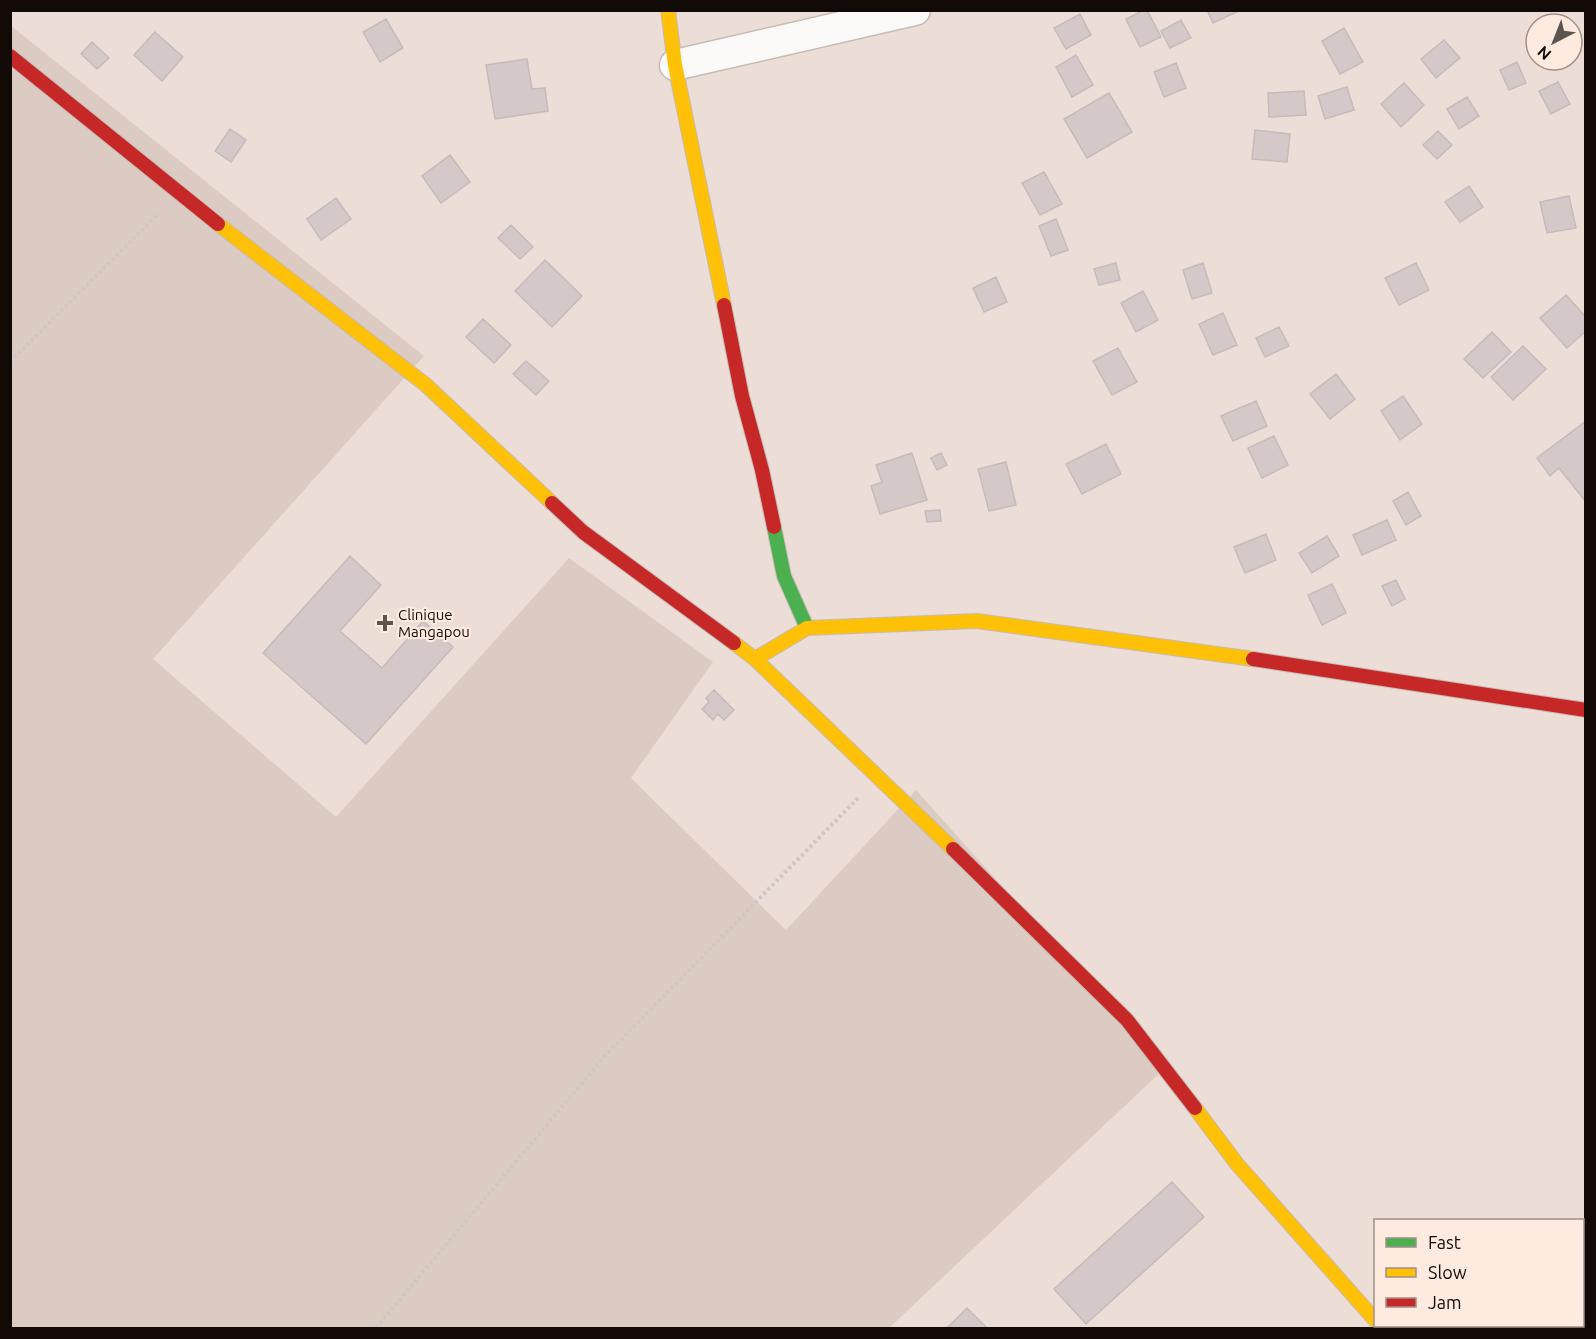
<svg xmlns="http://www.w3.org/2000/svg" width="1596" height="1339" font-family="Ubuntu,sans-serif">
<rect width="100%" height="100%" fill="#ecded7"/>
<!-- green -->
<path fill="#dccbc2" d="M 10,25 L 424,356 L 153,659 L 336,817 L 569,558 L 713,662 L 631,778 L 786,930 L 916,790 L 1165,1068 L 889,1328 L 11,1328 Z"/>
<!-- building -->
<path fill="#d4c8c9" stroke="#c6bbbb" stroke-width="1.5" d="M 1144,10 L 1147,10 L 1161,37 L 1140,47 L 1126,19 Z
M 1207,10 L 1239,10 L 1239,11 L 1213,23 Z
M 1080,14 L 1091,35 L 1066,49 L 1054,28 Z
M 386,19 L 403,48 L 380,62 L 363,32 Z
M 1181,20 L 1191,38 L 1170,48 L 1161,31 Z
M 1344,28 L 1363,62 L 1340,74 L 1322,41 Z
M 155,32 L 183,57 L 162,81 L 134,55 Z
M 1444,40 L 1460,58 L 1436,78 L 1421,59 Z
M 92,42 L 109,58 L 97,69 L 81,54 Z
M 1076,55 L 1093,85 L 1072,97 L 1056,67 Z
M 527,59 L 532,89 L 545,88 L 548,111 L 495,119 L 486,65 Z
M 1517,62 L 1526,83 L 1509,90 L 1500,70 Z
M 1176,63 L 1186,88 L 1164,97 L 1154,72 Z
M 1558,82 L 1570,104 L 1551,114 L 1539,91 Z
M 1404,83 L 1424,105 L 1401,127 L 1381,104 Z
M 1347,87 L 1354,110 L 1325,119 L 1318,96 Z
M 1304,91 L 1306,115 L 1269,117 L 1268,93 Z
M 1109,93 L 1132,132 L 1087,158 L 1064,119 Z
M 1467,97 L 1479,116 L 1459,129 L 1447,109 Z
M 230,129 L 246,140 L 231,162 L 215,151 Z
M 1255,130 L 1290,134 L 1287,162 L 1252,159 Z
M 1438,131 L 1452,145 L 1437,159 L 1423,145 Z
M 450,155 L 470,182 L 441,203 L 422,176 Z
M 1044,172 L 1062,204 L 1040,215 L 1022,183 Z
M 1469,186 L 1483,207 L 1460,222 L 1445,202 Z
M 1569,196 L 1576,228 L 1547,233 L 1540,202 Z
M 336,198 L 351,219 L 321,240 L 307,219 Z
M 1056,219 L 1068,250 L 1051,256 L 1039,226 Z
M 511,225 L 533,247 L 520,259 L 498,238 Z
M 545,260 L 582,296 L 552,327 L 515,291 Z
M 1116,263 L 1120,280 L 1099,285 L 1094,269 Z
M 1203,263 L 1212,293 L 1192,299 L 1183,270 Z
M 1416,263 L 1429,290 L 1399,305 L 1385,278 Z
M 996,277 L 1007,302 L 984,312 L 973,288 Z
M 1143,291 L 1158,320 L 1136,332 L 1121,303 Z
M 1566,295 L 1586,317 L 1586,331 L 1567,348 L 1540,318 Z
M 1223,313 L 1237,345 L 1213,355 L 1199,324 Z
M 483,319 L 511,345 L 494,363 L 466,337 Z
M 1279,327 L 1289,346 L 1265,357 L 1256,338 Z
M 1492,332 L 1511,352 L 1483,378 L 1464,359 Z
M 1523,346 L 1546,369 L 1513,400 L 1491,377 Z
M 1118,348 L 1137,382 L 1112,395 L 1093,361 Z
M 526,361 L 549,381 L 536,395 L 513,374 Z
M 1336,374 L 1355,399 L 1330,419 L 1310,394 Z
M 1403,396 L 1422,424 L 1400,440 L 1381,411 Z
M 1256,401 L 1267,426 L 1233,441 L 1221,416 Z
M 1586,421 L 1586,502 L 1559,468 L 1550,476 L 1537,458 Z
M 1274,436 L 1288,465 L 1262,478 L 1248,448 Z
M 1106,444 L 1121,474 L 1082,494 L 1066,464 Z
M 912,453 L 927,500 L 880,514 L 871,486 L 882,482 L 876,465 Z
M 941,453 L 947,465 L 937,470 L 931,458 Z
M 1006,462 L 1016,505 L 989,511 L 978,469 Z
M 1408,492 L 1421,516 L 1406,525 L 1393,501 Z
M 940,510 L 941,521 L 927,522 L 925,511 Z
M 1387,520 L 1396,540 L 1362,555 L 1353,535 Z
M 1266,534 L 1276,560 L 1245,573 L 1234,547 Z
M 1327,536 L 1339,556 L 1312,573 L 1299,553 Z
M 350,556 L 381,585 L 340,631 L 382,668 L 423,621 L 453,647 L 366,744 L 263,653 Z
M 1396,580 L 1405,599 L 1392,606 L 1382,586 Z
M 1332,584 L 1346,613 L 1322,625 L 1308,595 Z
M 714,690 L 734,710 L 724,720 L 718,714 L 713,720 L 702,709 L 709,702 L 706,698 Z
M 1172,1182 L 1204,1217 L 1086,1324 L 1054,1289 Z
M 967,1308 L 987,1328 L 947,1328 Z"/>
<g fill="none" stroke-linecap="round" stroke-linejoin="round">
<!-- street casing -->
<g stroke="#c6bbb5" stroke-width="33">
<path id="street" d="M 675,65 L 915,10"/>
</g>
<!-- fast casing -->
<g stroke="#c6bbb5" stroke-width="16">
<path id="fast" d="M 774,527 L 784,576 L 807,628"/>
</g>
<!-- slow casing -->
<g stroke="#c6bbb5" stroke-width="16">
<path id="slow" d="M 668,10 L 675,65 L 724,305
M 218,224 L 426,385 L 552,503
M 734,643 L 755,659 L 953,849
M 755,659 L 807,628 L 977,621 L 1253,659
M 1195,1108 L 1237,1164 L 1376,1321"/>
</g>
<!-- jam casing -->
<g stroke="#c6bbb5" stroke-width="16">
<path id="jam" d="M 10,56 L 218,224
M 724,305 L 742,396 L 762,470 L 774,527
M 552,503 L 583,532 L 734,643
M 1253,659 L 1586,710
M 953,849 L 1127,1020 L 1195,1108"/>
</g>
<!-- path -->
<path stroke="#ccc8c5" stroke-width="4" stroke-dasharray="3 3" stroke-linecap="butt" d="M 10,362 L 158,214
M 376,1328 L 604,1057 L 858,798"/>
<!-- street -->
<use href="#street" stroke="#fcfaf9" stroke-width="30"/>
<!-- fast -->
<use href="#fast" stroke="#4caf50" stroke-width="14"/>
<!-- slow -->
<use href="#slow" stroke="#ffc107" stroke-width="14"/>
<!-- jam -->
<use href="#jam" stroke="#c62828" stroke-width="14"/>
</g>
<!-- markers -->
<path fill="#5e544f" stroke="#ffeadf" stroke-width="2" d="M382 614h6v6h6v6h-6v6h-6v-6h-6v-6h6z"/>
<g text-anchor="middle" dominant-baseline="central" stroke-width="4.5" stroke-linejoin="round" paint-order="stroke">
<!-- poi labels -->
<g font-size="15" fill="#120a06" stroke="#ffeadf" text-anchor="start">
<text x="398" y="614">Clinique<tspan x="398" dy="17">Mangapou</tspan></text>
</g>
</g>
<!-- border -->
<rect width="1596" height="1339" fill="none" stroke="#120a06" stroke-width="24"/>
<!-- legend -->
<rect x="1374" y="1219" width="210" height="108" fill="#ffeadf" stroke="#a09088" stroke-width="1.5"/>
<rect x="1386" y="1238" width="30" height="9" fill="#4caf50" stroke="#a09088" stroke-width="1.5"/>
<text x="1428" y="1249" font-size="18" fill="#120a06">Fast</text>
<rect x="1386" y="1268" width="30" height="9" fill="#ffc107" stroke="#a09088" stroke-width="1.5"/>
<text x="1428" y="1279" font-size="18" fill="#120a06">Slow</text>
<rect x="1386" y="1298" width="30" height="9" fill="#c62828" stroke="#a09088" stroke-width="1.5"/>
<text x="1428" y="1309" font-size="18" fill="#120a06">Jam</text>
<!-- north arrow -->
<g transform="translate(1554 42) rotate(222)"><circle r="28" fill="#ffeadf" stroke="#a09088" stroke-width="1.5"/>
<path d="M0-4.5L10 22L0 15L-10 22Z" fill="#5e544f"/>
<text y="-9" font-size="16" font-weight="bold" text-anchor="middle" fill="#120a06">N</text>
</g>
</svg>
